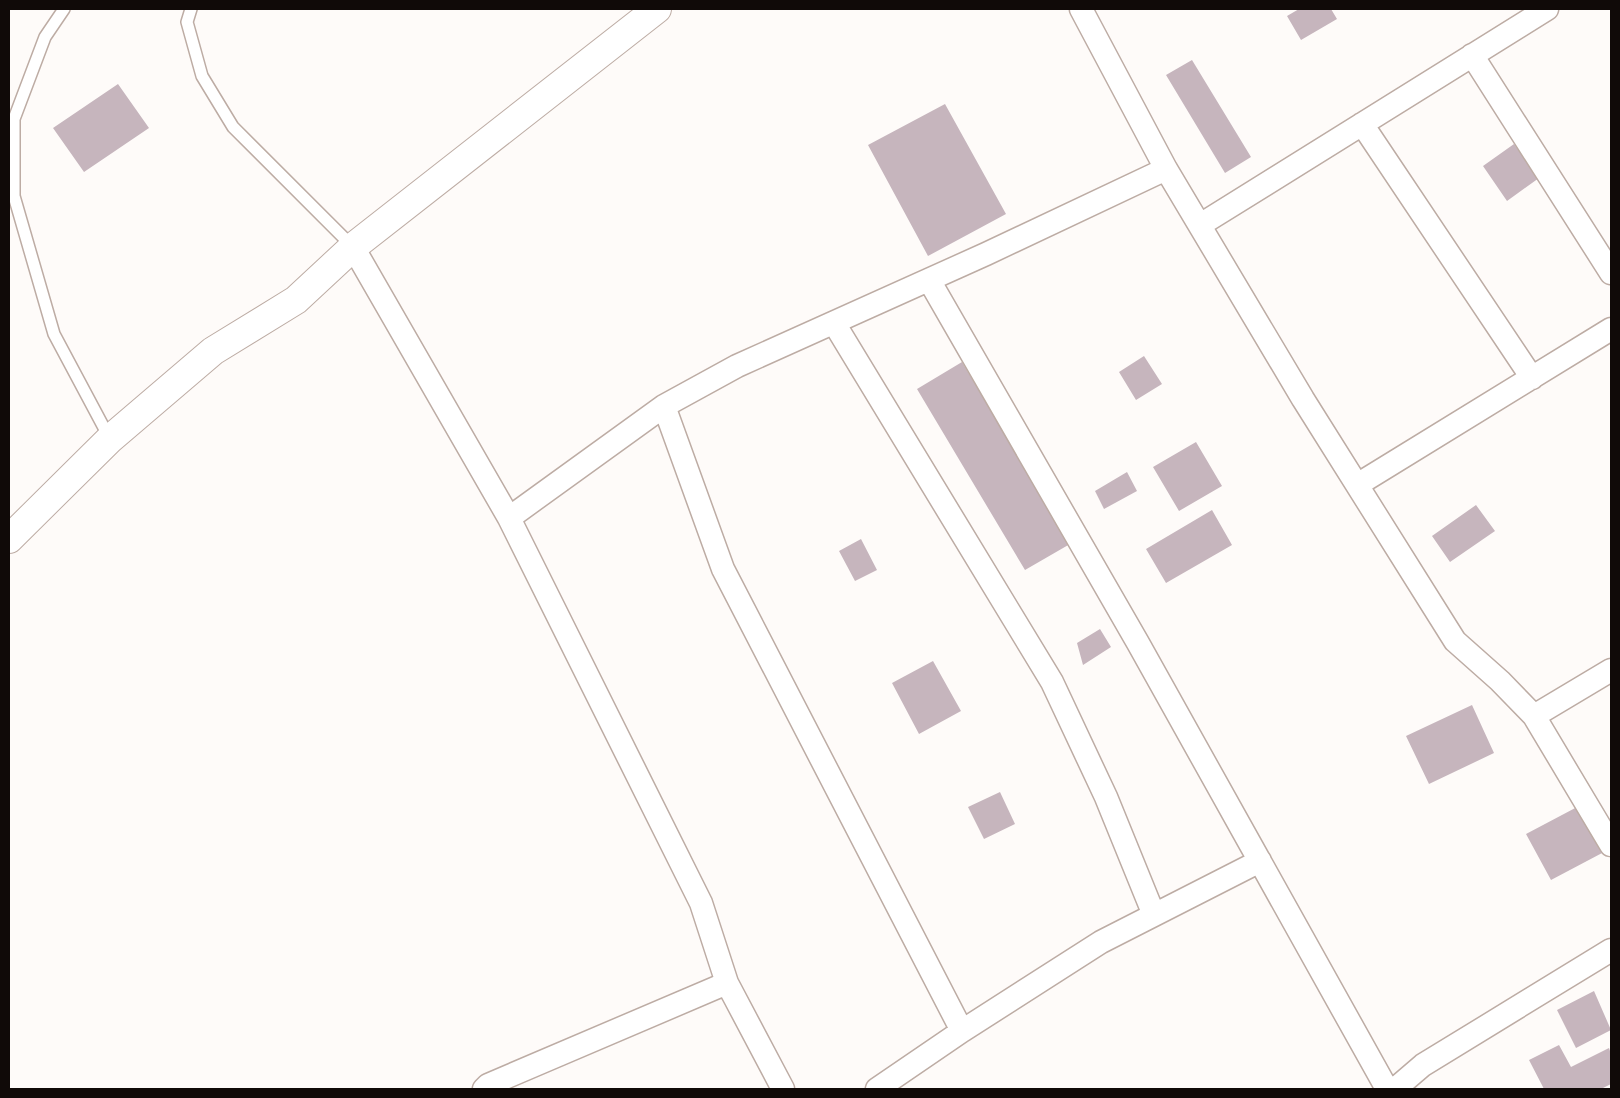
<svg xmlns="http://www.w3.org/2000/svg" width="1620" height="1098" font-family="Mulish,sans-serif">
<rect width="100%" height="100%" fill="#fefbf9"/>
<!-- building -->
<path fill="#c6b5bd" d="M 1299,9 L 1331,9 L 1337,19 L 1301,40 L 1287,16 Z
M 1192,60 L 1251,157 L 1225,173 L 1166,75 Z
M 118,84 L 149,128 L 84,172 L 53,128 Z
M 945,104 L 1006,214 L 928,256 L 868,145 Z
M 1514,144 L 1539,178 L 1507,201 L 1483,166 Z
M 1144,356 L 1162,384 L 1136,400 L 1119,372 Z
M 962,362 L 1070,544 L 1025,570 L 917,389 Z
M 1196,442 L 1222,486 L 1179,511 L 1153,467 Z
M 1127,472 L 1137,491 L 1104,509 L 1095,491 Z
M 1476,505 L 1495,531 L 1450,562 L 1432,536 Z
M 1212,510 L 1232,545 L 1166,583 L 1146,549 Z
M 861,539 L 877,570 L 855,581 L 839,551 Z
M 1100,629 L 1111,647 L 1083,665 L 1077,643 Z
M 933,661 L 961,711 L 919,734 L 892,683 Z
M 1472,705 L 1494,753 L 1429,784 L 1406,736 Z
M 1000,792 L 1015,824 L 984,839 L 968,807 Z
M 1579,806 L 1604,852 L 1551,880 L 1526,834 Z
M 1594,991 L 1611,1030 L 1576,1048 L 1557,1010 Z
M 1559,1045 L 1571,1067 L 1609,1048 L 1611,1054 L 1611,1084 L 1601,1089 L 1544,1089 L 1529,1060 Z"/>
<g fill="none" stroke-linecap="round" stroke-linejoin="round">
<!-- service casing -->
<g stroke="#bdaca4" stroke-width="14">
<path id="service" d="M 64,9 L 45,37 L 14,119 L 14,196 L 54,334 L 110,439
M 191,9 L 187,22 L 202,76 L 233,127 L 353,247"/>
</g>
<!-- minor casing -->
<g stroke="#bdaca4" stroke-width="25">
<path id="minor" d="M 1081,9 L 1166,169 L 1303,399 L 1455,641 L 1500,681 L 1534,716 L 1611,845
M 1472,55 L 1611,273
M 1362,124 L 1532,378
M 1200,225 L 1547,9
M 353,247 L 509,518 L 701,903 L 727,983 L 783,1089
M 929,280 L 1138,643 L 1387,1089
M 834,323 L 1052,682 L 1106,797 L 1154,915
M 664,406 L 723,569 L 962,1031
M 1357,485 L 1611,329
M 509,518 L 664,406 L 737,366 L 986,254 L 1166,169
M 1534,716 L 1611,670
M 484,1089 L 488,1085 L 727,983
M 877,1089 L 962,1031 L 1101,942 L 1260,861
M 1395,1089 L 1423,1065 L 1611,950"/>
</g>
<!-- secondary casing -->
<g stroke="#bdaca4" stroke-width="30">
<path id="secondary" d="M 9,539 L 110,439 L 213,351 L 296,300 L 353,247 L 657,9"/>
</g>
<!-- service -->
<use href="#service" stroke="#fff" stroke-width="11"/>
<!-- minor -->
<use href="#minor" stroke="#fff" stroke-width="22"/>
<!-- secondary -->
<use href="#secondary" stroke="#fff" stroke-width="28"/>
</g>
<!-- border -->
<rect width="1620" height="1098" fill="none" stroke="#100a08" stroke-width="20"/>
</svg>
